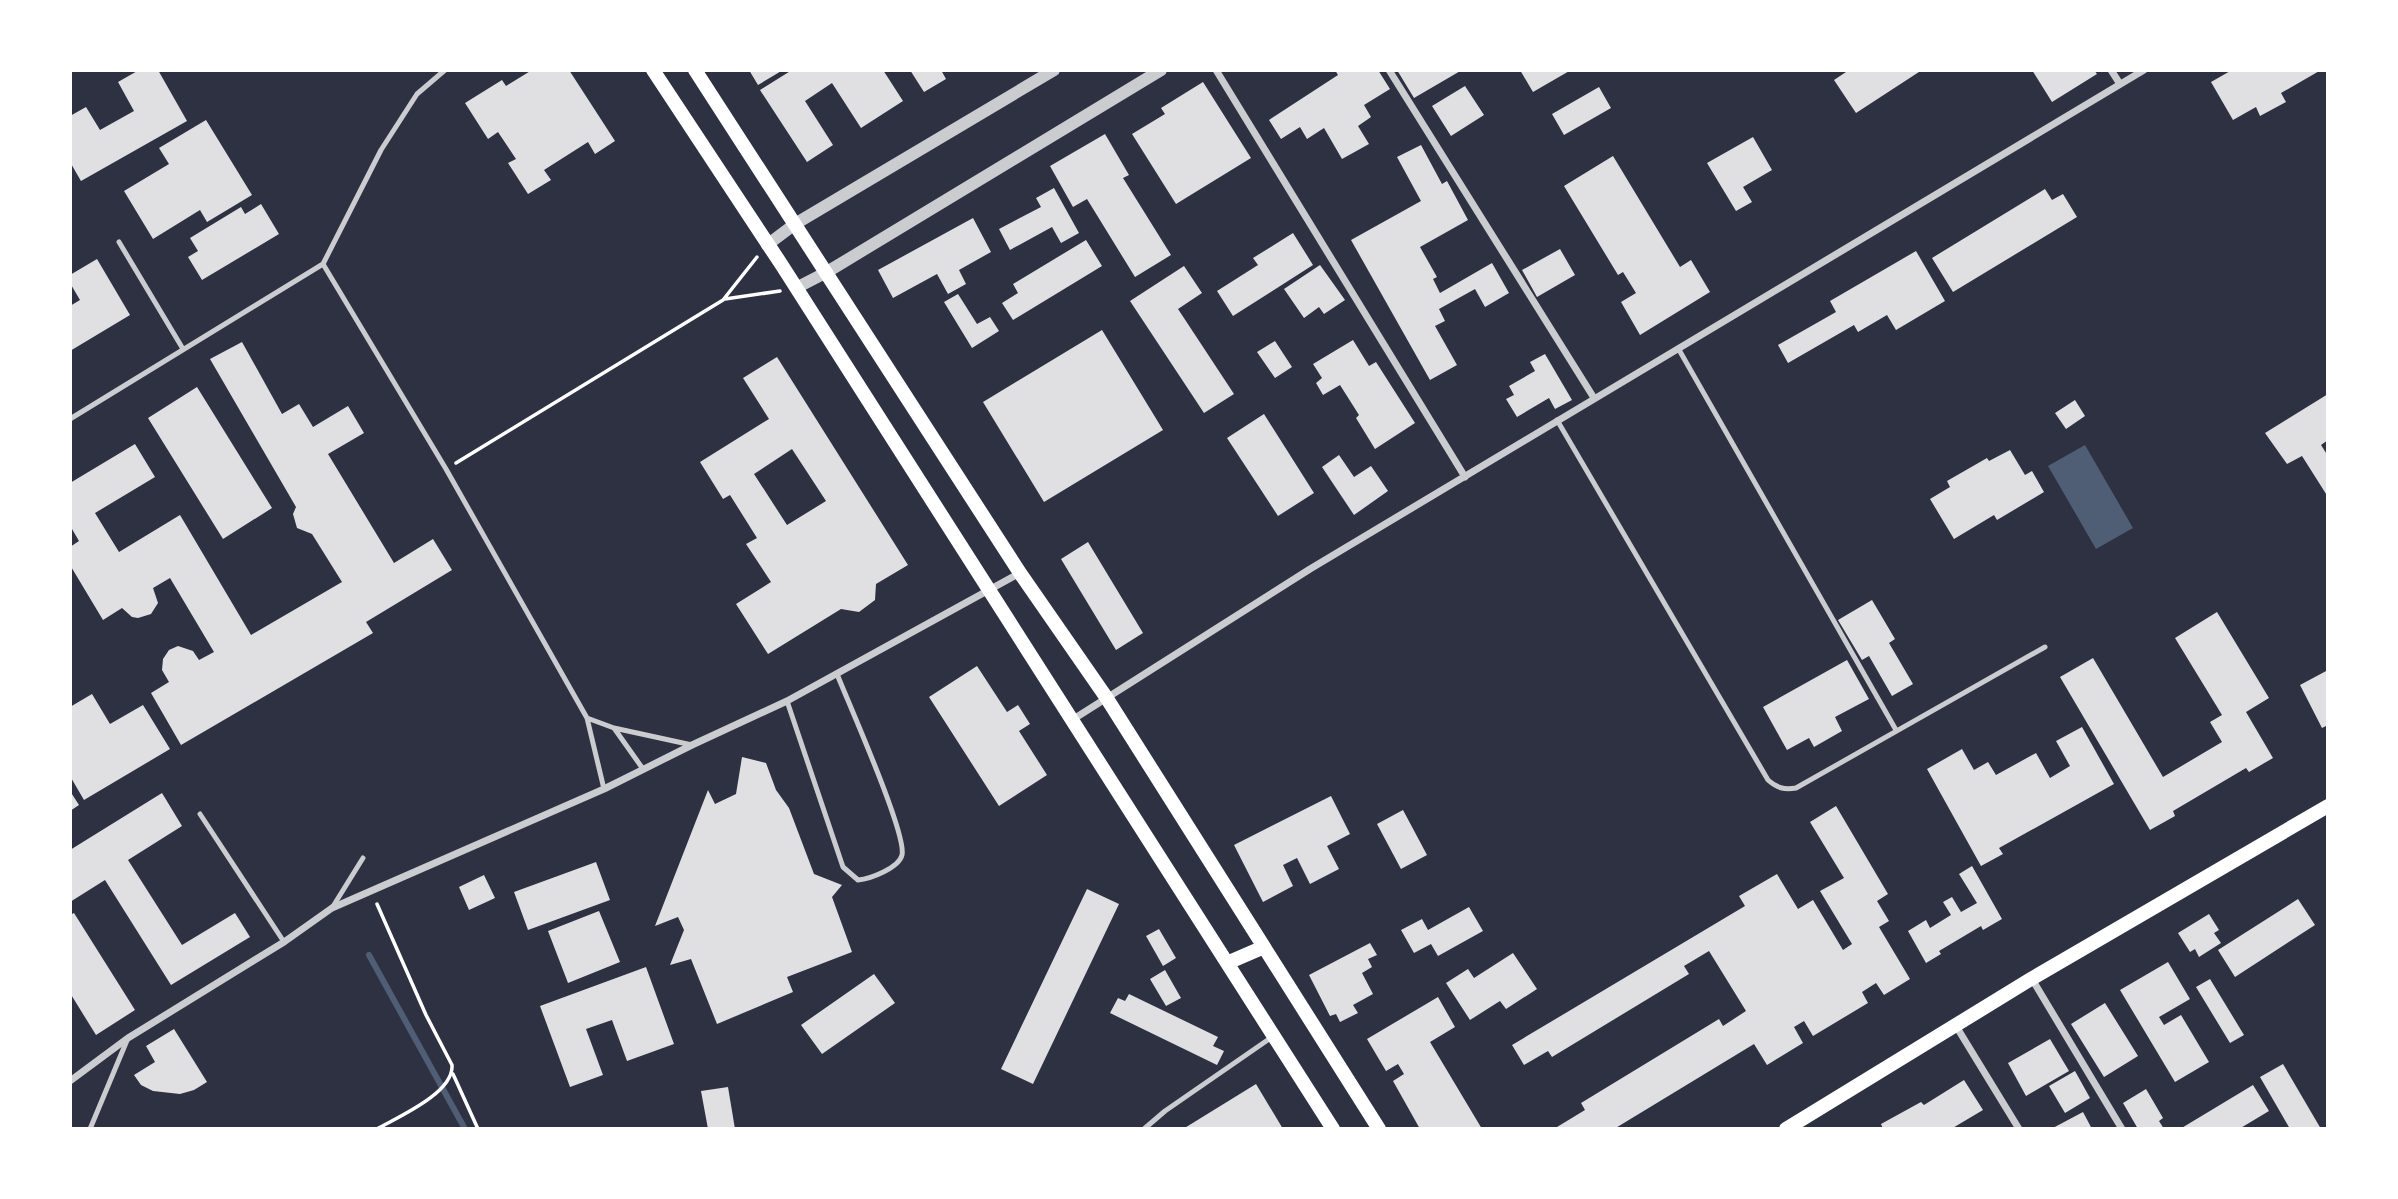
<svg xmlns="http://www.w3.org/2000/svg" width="2398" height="1199" font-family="'Source Serif 4',serif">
<rect width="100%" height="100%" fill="#2d3142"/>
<!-- water -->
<path fill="#4f5d75" d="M 2085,445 L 2133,528 L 2096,549 L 2048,466 Z"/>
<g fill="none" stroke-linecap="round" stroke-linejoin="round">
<!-- stream -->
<path stroke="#4f5d75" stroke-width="6" d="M 369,955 L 465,1129"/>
</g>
<!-- building -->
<path fill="#e0e0e3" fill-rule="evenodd" d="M 139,70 L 158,70 L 187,121 L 81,181 L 70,162 L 70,116 L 86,107 L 100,130 L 134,111 L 118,82 Z
M 532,70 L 569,70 L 615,141 L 595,154 L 588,142 L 544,170 L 551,180 L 528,194 L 508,163 L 516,159 L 498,132 L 488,139 L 465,103 L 502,80 L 506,86 Z
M 749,70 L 783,70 L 758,85 Z
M 792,70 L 883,70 L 903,101 L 861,128 L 832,83 L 805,101 L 833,145 L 807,162 L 760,90 Z
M 910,70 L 941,70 L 946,79 L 924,92 Z
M 1335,70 L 1378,70 L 1390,89 L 1364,105 L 1371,117 L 1358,126 L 1369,144 L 1342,159 L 1324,128 L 1307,139 L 1300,127 L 1281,139 L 1269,120 L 1338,75 Z
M 1397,70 L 1462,70 L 1414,98 Z
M 1520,70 L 1571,70 L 1533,92 Z
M 1849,70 L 1922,70 L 1856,113 L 1834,80 Z
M 2032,70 L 2094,70 L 2097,74 L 2052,102 Z
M 2232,70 L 2321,70 L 2281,93 L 2286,102 L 2260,116 L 2256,107 L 2233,120 L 2211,82 Z
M 1203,82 L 1251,158 L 1176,204 L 1132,134 L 1165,114 L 1161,108 Z
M 1465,86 L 1484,115 L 1451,136 L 1432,106 Z
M 1599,87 L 1611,108 L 1564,135 L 1552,114 Z
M 206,120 L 252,195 L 207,222 L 200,210 L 153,239 L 124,191 L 169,164 L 159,148 Z
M 1105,134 L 1129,175 L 1123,178 L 1171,255 L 1135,277 L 1087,199 L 1073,207 L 1050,166 Z
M 1753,137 L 1772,170 L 1743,187 L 1752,202 L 1736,211 L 1707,163 Z
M 1421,145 L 1442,184 L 1447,181 L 1468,220 L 1420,247 L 1437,277 L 1433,279 L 1440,293 L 1492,263 L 1509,293 L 1485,307 L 1475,289 L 1439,309 L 1445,321 L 1435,326 L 1457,365 L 1430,380 L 1351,240 L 1421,201 L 1397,157 Z
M 1613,156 L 1680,267 L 1691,260 L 1710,292 L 1640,335 L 1621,302 L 1636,293 L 1623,272 L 1618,275 L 1564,186 Z
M 1054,188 L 1079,233 L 1061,243 L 1052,227 L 1010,250 L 999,229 L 1041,207 L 1036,198 Z
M 2045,189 L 2052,200 L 2063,194 L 2077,217 L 1953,292 L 1932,258 Z
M 261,204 L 279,234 L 202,280 L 188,257 L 198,251 L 190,238 L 241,207 L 245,214 Z
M 973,218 L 991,252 L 959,270 L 966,284 L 948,294 L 937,274 L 893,298 L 878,270 Z
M 1293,233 L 1313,265 L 1233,316 L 1217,291 L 1258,265 L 1253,258 Z
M 1086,240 L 1102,266 L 1013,320 L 1002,303 L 1018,293 L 1013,284 Z
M 1560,249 L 1575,275 L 1537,297 L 1522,270 Z
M 1916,251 L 1945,301 L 1896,330 L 1887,315 L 1858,332 L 1854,325 L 1788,363 L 1778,345 L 1836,312 L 1830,301 Z
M 97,259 L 130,315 L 70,351 L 70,306 L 80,300 L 70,283 L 70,275 Z
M 1320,265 L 1345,300 L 1324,314 L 1319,307 L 1304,318 L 1284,289 Z
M 1184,266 L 1202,293 L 1178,309 L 1234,394 L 1204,413 L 1130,301 Z
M 958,294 L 977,324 L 990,317 L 999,331 L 972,348 L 944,302 Z
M 1102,330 L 1163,430 L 1044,502 L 983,402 Z
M 1353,340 L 1369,366 L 1376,362 L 1415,423 L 1375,449 L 1356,418 L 1359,415 L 1340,385 L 1323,395 L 1316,383 L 1322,378 L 1313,364 Z
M 1275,341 L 1292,367 L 1275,378 L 1257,352 Z
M 242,342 L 282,414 L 299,404 L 313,427 L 348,406 L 364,433 L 328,454 L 394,563 L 433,539 L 452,570 L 366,622 L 373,633 L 181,745 L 151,693 L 169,682 L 162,670 L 163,659 L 169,650 L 178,646 L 193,651 L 199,660 L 214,652 L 170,578 L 153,588 L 158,603 L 151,614 L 138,618 L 132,617 L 122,608 L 103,620 L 70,565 L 70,547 L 79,541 L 72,529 L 70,530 L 70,483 L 135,444 L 155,477 L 95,513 L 119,552 L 180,515 L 251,635 L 342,582 L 312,534 L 297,528 L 293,514 L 296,507 L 210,359 Z
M 1545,354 L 1572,400 L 1555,409 L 1549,398 L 1517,417 L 1506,399 L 1514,395 L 1509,386 L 1535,371 L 1530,362 Z
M 777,357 L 908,565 L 876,584 L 875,600 L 859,612 L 841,609 L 768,654 L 736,604 L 771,582 L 746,544 L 757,538 L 730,495 L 723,499 L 700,462 L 769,419 L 743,378 ZM 792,449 L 826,501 L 787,525 L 754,474 Z
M 197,387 L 272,508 L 223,539 L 148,418 Z
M 2328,394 L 2328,440 L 2321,445 L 2328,456 L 2328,497 L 2302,456 L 2287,464 L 2265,433 Z
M 2075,400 L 2085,416 L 2066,429 L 2055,413 Z
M 1264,414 L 1314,493 L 1278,516 L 1227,438 Z
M 2010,450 L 2025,475 L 2032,471 L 2044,492 L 1997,520 L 1994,515 L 1954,539 L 1930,499 L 1950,487 L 1947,481 L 1987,458 L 1989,461 Z
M 1339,455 L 1354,477 L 1371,466 L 1388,491 L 1354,515 L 1322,467 Z
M 1088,542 L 1143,633 L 1116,650 L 1061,559 Z
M 1872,600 L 1895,639 L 1889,643 L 1913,684 L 1892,696 L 1869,656 L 1862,660 L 1838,620 Z
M 2217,612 L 2269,698 L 2246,712 L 2273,758 L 2249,772 L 2246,768 L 2173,811 L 2175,816 L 2150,830 L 2060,677 L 2093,658 L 2163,777 L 2222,742 L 2210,722 L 2222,715 L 2175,638 Z
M 1847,660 L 1869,699 L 1835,717 L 1842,731 L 1814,747 L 1809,738 L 1787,750 L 1763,707 Z
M 977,666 L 1007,712 L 1018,705 L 1030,724 L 1019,731 L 1047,775 L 999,806 L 929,697 Z
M 2328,670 L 2328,725 L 2322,728 L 2300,685 Z
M 92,694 L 110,724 L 143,705 L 170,749 L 84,800 L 70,776 L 70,707 Z
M 2082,727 L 2114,784 L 1999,848 L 2003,854 L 1981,866 L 1927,769 L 1962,749 L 1974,770 L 1988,762 L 1996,775 L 2036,753 L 2050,778 L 2070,766 L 2056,741 Z
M 742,757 L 766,763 L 776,790 L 789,808 L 814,874 L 842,885 L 832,897 L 852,952 L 787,977 L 793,992 L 717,1024 L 691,959 L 670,965 L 684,930 L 678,917 L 655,926 L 708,790 L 715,804 L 736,794 Z
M 70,791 L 79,805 L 70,811 Z
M 162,793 L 182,826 L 128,860 L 182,945 L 235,913 L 250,937 L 171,985 L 105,880 L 70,902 L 70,850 Z
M 1331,796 L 1350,834 L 1327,846 L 1339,869 L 1310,884 L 1297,858 L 1283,865 L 1293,886 L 1263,902 L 1234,845 Z
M 1836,806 L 1888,894 L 1877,901 L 1889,921 L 1879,927 L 1910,979 L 1884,995 L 1876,983 L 1862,992 L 1868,1003 L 1813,1036 L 1804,1021 L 1794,1027 L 1803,1043 L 1767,1065 L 1754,1044 L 1614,1129 L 1559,1129 L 1557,1127 L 1585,1110 L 1581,1103 L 1719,1019 L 1723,1026 L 1746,1011 L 1709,951 L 1684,966 L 1689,974 L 1552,1057 L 1548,1051 L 1524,1065 L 1512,1045 L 1745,906 L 1739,896 L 1777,874 L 1798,909 L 1813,900 L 1843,950 L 1852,944 L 1820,891 L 1844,878 L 1810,822 Z
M 1403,810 L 1427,855 L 1401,869 L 1377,824 Z
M 596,862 L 610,900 L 528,930 L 514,892 Z
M 1972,866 L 2002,919 L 1983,930 L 1981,926 L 1939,951 L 1941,954 L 1926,963 L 1908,931 L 1926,920 L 1930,928 L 1951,915 L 1943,902 L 1952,897 L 1961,912 L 1977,903 L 1959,874 Z
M 484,875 L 495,898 L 469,910 L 459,887 Z
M 1087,889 L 1119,904 L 1033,1084 L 1001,1069 Z
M 2298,899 L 2315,925 L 2235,977 L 2218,950 Z
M 1469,907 L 1483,931 L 1438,956 L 1431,944 L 1414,953 L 1401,930 L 1422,919 L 1428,930 Z
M 599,911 L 620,962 L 568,983 L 548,931 Z
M 74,913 L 135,1010 L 96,1035 L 70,993 L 70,915 Z
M 2209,914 L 2219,930 L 2214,933 L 2221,943 L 2199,957 L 2195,949 L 2190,952 L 2178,933 Z
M 1159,929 L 1176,958 L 1163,966 L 1146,936 Z
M 1370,943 L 1377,955 L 1368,959 L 1372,967 L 1362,973 L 1373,994 L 1353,1005 L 1358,1013 L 1340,1022 L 1336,1014 L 1330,1016 L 1309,975 Z
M 1513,953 L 1537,989 L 1506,1009 L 1500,1001 L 1470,1020 L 1446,983 L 1468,969 L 1474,978 Z
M 2168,962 L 2190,999 L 2159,1017 L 2164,1025 L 2181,1015 L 2209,1062 L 2175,1082 L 2120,990 Z
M 646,967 L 674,1044 L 627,1061 L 612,1020 L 586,1029 L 603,1075 L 570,1087 L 540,1006 Z
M 1165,970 L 1181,998 L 1166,1006 L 1150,979 Z
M 874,974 L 895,1003 L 822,1054 L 801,1025 Z
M 2210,979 L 2244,1035 L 2230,1043 L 2196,987 Z
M 1129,994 L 1218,1037 L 1213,1046 L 1224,1051 L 1217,1065 L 1110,1013 L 1118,998 L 1125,1001 Z
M 1438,997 L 1455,1027 L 1430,1042 L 1482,1129 L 1420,1129 L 1393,1081 L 1404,1074 L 1398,1064 L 1386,1071 L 1367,1039 Z
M 2105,1003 L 2138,1056 L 2104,1077 L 2071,1024 Z
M 174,1029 L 207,1082 L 194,1090 L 180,1094 L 153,1091 L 141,1085 L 134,1075 L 155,1062 L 146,1046 Z
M 2050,1039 L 2069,1071 L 2026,1096 L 2008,1063 Z
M 2283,1064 L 2321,1129 L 2290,1129 L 2260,1077 Z
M 2075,1071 L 2090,1098 L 2065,1113 L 2049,1086 Z
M 1964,1080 L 1983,1110 L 1951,1129 L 1883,1129 L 1881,1124 L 1921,1102 L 1924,1105 Z
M 1256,1084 L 1283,1129 L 1183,1129 Z
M 2253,1085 L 2269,1111 L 2239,1129 L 2180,1129 Z
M 728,1087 L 735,1129 L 708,1129 L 701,1091 Z
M 2146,1089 L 2163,1118 L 2159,1121 L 2164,1129 L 2138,1129 L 2123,1103 Z
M 2083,1112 L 2092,1129 L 2051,1129 Z"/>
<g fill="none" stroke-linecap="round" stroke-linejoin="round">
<!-- path -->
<path stroke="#fff" stroke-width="3.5" d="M 725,299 L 780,291
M 456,463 L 723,300 L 757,257
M 453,1074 L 478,1129
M 377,1129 C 398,1117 454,1093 452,1065 L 426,1015 L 377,904"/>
<!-- service -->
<path stroke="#caccd0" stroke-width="5" d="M 119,242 L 183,349
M 323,264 L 446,469 L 587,718 L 604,789
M 323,264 L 381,150 L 417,94 L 445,70
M 1678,348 L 1896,730
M 70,419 L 323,264
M 1557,420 L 1768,780 C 1777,788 1784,790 1796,788 L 2045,647
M 787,701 L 843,867 L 858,880 C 870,879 899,868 902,855 C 907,834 848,702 837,674
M 587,718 L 614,728 L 643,769
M 614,728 L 692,745
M 200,814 L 284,942
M 332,908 L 363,858
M 90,1129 L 128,1038
M 1144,1129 L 1165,1111 L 1272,1037"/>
<!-- minor -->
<path stroke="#caccd0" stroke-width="7" d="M 1216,70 L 1465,477
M 1389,70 L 1594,398
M 2111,70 L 2120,84
M 1072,720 L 1310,569 L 2144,70
M 2032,979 L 2122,1129
M 1956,1026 L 2019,1129
M 70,1081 L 128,1038 L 284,942 L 332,908 L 604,789 L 692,745 L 787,701 L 1020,573"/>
<!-- tertiary -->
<path stroke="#caccd0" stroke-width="12" d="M 767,245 L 795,224 L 1054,70
M 796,288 L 827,272 L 1161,70"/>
<!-- secondary -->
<path stroke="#fff" stroke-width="14" d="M 653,70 L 783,267 L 1333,1129
M 695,70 L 1020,573 L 1106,697 L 1379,1129
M 1227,963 L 1264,947
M 1786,1129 L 2031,979 L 2328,806"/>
</g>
<!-- border -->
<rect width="2398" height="1199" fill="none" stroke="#ffffff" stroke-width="144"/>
</svg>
